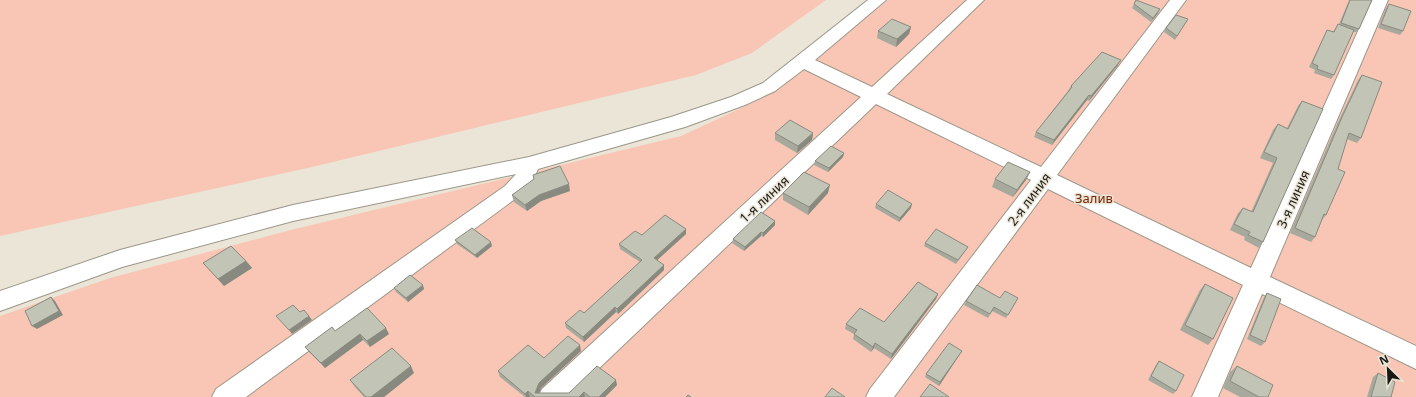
<svg xmlns="http://www.w3.org/2000/svg" width="1416" height="397" font-family="'Noto Sans',sans-serif">
<rect width="100%" height="100%" fill="#eae5d6"/>
<!-- green -->
<path fill="#f9c6b5" d="M 0,0 L 826,0 L 752,53 L 696,75 L 312,167 L 0,236 Z
M 888,0 L 1416,0 L 1416,397 L 0,397 L 0,316 L 110,278 L 291,230 L 681,136 L 752,103 L 814,60 Z"/>
<g fill="none" stroke-linecap="round" stroke-linejoin="round">
<!-- minor casing -->
<g stroke="#9c9789" stroke-width="2">
<path id="minor" d="M 868,0 L 886,0 L 815,60 L 872,87 L 967,0 L 984,0 L 887,94 L 1041,167 L 1170,0 L 1186,0 L 1057,175 L 1251,268 L 1372,0 L 1388,0 L 1270,277 L 1416,346 L 1416,369 L 1262,294 L 1218,397 L 1192,397 L 1243,285 L 1048,189 L 894,397 L 866,397 L 870,389 L 1031,180 L 876,104 L 569,397 L 538,397 L 542,389 L 861,97 L 804,69 L 775,91 L 745,105 L 685,127 L 538,169 L 532,182 L 519,196 L 246,397 L 212,397 L 216,389 L 505,186 L 516,174 L 293,221 L 122,267 L 0,311 L 0,291 L 120,250 L 293,205 L 529,157 L 671,117 L 731,97 L 763,83 Z"/>
</g>
<!-- minor -->
<use href="#minor" fill="#fff" fill-rule="evenodd"/>
</g>
<!-- wall -->
<path fill="#a7a99d" d="M 1136,0 L 1158,13 L 1151,22 L 1132,8 Z
M 1349,0 L 1372,0 L 1359,29 L 1356,32 L 1353,32 L 1334,75 L 1331,79 L 1314,73 L 1315,70 L 1309,67 L 1325,34 L 1327,30 L 1333,32 L 1338,24 L 1339,24 Z
M 1389,4 L 1403,31 L 1400,35 L 1378,28 L 1386,8 Z
M 1188,19 L 1175,40 L 1164,32 L 1166,28 Z
M 911,27 L 909,34 L 896,47 L 877,38 L 878,31 Z
M 1118,65 L 1089,101 L 1087,100 L 1052,145 L 1034,137 L 1036,132 L 1068,91 L 1071,86 Z
M 1362,75 L 1361,138 L 1357,143 L 1347,139 L 1338,169 L 1326,215 L 1322,220 L 1315,237 L 1311,242 L 1290,233 L 1338,122 L 1358,80 Z
M 1302,101 L 1263,242 L 1259,248 L 1244,240 L 1245,237 L 1230,230 L 1238,213 L 1243,208 L 1251,212 L 1273,163 L 1260,158 L 1273,130 L 1278,124 L 1287,128 L 1298,106 Z
M 775,133 L 813,133 L 812,140 L 797,153 L 775,140 Z
M 844,153 L 843,157 L 828,172 L 814,165 L 815,161 Z
M 1030,172 L 1026,180 L 1013,197 L 992,187 L 995,179 Z
M 570,191 L 541,201 L 527,211 L 514,202 L 512,195 Z
M 783,193 L 828,193 L 808,215 L 783,200 Z
M 876,204 L 911,208 L 899,222 L 875,208 Z
M 775,221 L 775,225 L 763,237 L 761,236 L 744,251 L 732,243 L 733,239 Z
M 686,229 L 686,234 L 657,260 L 664,270 L 618,314 L 616,312 L 584,342 L 566,328 L 565,323 L 584,313 L 640,262 L 620,249 L 619,244 L 642,235 Z
M 455,240 L 492,246 L 477,258 L 457,244 Z
M 925,243 L 968,247 L 966,250 L 956,264 L 924,246 Z
M 246,261 L 252,268 L 224,286 L 203,263 Z
M 1205,284 L 1213,339 L 1208,345 L 1180,330 L 1200,290 Z
M 394,288 L 424,289 L 408,302 L 396,292 Z
M 1267,293 L 1265,342 L 1261,346 L 1247,339 L 1264,297 Z
M 938,294 L 936,299 L 891,359 L 874,348 L 871,352 L 853,339 L 854,334 L 845,329 L 846,324 L 884,322 Z
M 1000,298 L 1016,302 L 1006,318 L 992,311 L 988,318 L 964,305 L 966,301 Z
M 335,331 L 389,334 L 370,347 L 363,340 L 325,368 L 309,352 L 305,347 Z
M 581,351 L 541,388 L 539,393 L 569,393 L 617,385 L 605,397 L 525,397 L 500,377 L 498,371 L 544,358 Z
M 962,351 L 960,354 L 939,386 L 925,377 L 926,374 Z
M 1159,361 L 1176,391 L 1173,394 L 1148,380 L 1156,365 Z
M 1237,366 L 1268,397 L 1240,397 L 1223,388 L 1230,372 Z
M 414,373 L 384,397 L 364,397 L 355,387 L 350,380 Z
M 1378,373 L 1391,397 L 1367,397 L 1373,377 Z"/>
<!-- shaded-wall -->
<path fill="#888a7f" d="M 1160,9 L 1158,13 L 1151,22 L 1153,18 Z
M 911,27 L 909,34 L 896,47 L 897,39 Z
M 1121,60 L 1118,65 L 1089,101 L 1091,96 Z
M 1089,95 L 1087,100 L 1052,145 L 1054,140 Z
M 813,133 L 812,140 L 797,153 L 798,146 Z
M 844,153 L 843,157 L 828,172 L 829,168 Z
M 1030,172 L 1026,180 L 1013,197 L 1017,190 Z
M 569,184 L 570,191 L 541,201 L 527,211 L 525,205 L 539,195 Z
M 830,185 L 828,193 L 808,215 L 809,207 Z
M 912,204 L 911,208 L 899,222 L 900,218 Z
M 775,221 L 775,225 L 763,237 L 763,233 Z
M 686,229 L 686,234 L 654,263 L 654,258 Z
M 761,232 L 761,236 L 744,251 L 745,247 Z
M 491,242 L 492,246 L 477,258 L 475,255 Z
M 246,261 L 252,268 L 224,286 L 218,279 Z
M 664,265 L 664,270 L 618,314 L 617,309 Z
M 423,285 L 424,289 L 408,302 L 406,298 Z
M 938,294 L 936,299 L 891,359 L 892,354 Z
M 51,297 L 55,301 L 63,315 L 37,329 L 32,326 Z
M 615,307 L 616,312 L 584,342 L 583,337 Z
M 309,316 L 312,320 L 292,334 L 289,330 Z
M 386,328 L 389,334 L 370,347 L 367,341 Z
M 360,334 L 363,340 L 325,368 L 321,363 Z
M 875,343 L 874,348 L 871,352 L 873,347 Z
M 580,345 L 581,351 L 541,388 L 538,397 L 535,393 L 539,383 Z
M 962,351 L 960,354 L 939,386 L 940,382 Z
M 411,366 L 414,373 L 384,397 L 371,397 Z
M 616,380 L 617,385 L 605,397 L 599,397 Z
M 528,391 L 530,397 L 526,397 L 525,394 Z
M 584,392 L 585,397 L 579,397 Z"/>
<!-- building -->
<path fill="#c2c5b6" stroke="#888a7f" d="M 1136,0 L 1160,9 L 1153,18 L 1134,4 Z
M 1350,0 L 1372,0 L 1359,29 L 1341,23 Z
M 1389,4 L 1411,11 L 1403,31 L 1381,24 Z
M 1176,15 L 1188,19 L 1177,36 L 1166,28 Z
M 892,19 L 911,27 L 897,39 L 878,31 Z
M 1338,24 L 1354,30 L 1334,75 L 1317,69 L 1318,66 L 1312,63 L 1327,30 L 1334,32 Z
M 1102,52 L 1121,60 L 1091,96 L 1089,95 L 1054,140 L 1036,132 L 1072,87 L 1071,86 Z
M 1362,75 L 1382,82 L 1361,138 L 1349,133 L 1338,169 L 1345,172 L 1326,215 L 1324,214 L 1315,237 L 1295,228 L 1342,117 Z
M 1302,101 L 1323,109 L 1263,242 L 1248,235 L 1250,232 L 1234,224 L 1243,208 L 1253,212 L 1277,158 L 1264,152 L 1278,124 L 1288,129 Z
M 790,120 L 813,133 L 798,146 L 775,133 Z
M 831,146 L 844,153 L 829,168 L 815,161 Z
M 1008,162 L 1030,172 L 1017,190 L 995,179 Z
M 560,166 L 569,184 L 539,195 L 525,205 L 512,195 L 534,179 L 533,175 Z
M 804,172 L 830,185 L 809,207 L 783,193 Z
M 888,190 L 912,204 L 900,218 L 876,204 Z
M 761,212 L 775,221 L 763,233 L 761,232 L 745,247 L 733,239 Z
M 665,215 L 686,229 L 654,258 L 664,265 L 617,309 L 615,307 L 583,337 L 565,323 L 580,310 L 584,313 L 642,260 L 619,244 L 635,231 L 642,235 Z
M 472,228 L 491,242 L 475,255 L 455,240 Z
M 936,229 L 968,247 L 958,260 L 925,243 Z
M 231,246 L 246,261 L 218,279 L 203,263 Z
M 410,275 L 423,285 L 406,298 L 394,288 Z
M 918,282 L 938,294 L 892,354 L 875,343 L 873,347 L 854,334 L 857,330 L 846,324 L 860,308 L 884,322 Z
M 1205,284 L 1233,298 L 1213,339 L 1185,325 Z
M 977,285 L 1000,298 L 1005,291 L 1018,298 L 1008,315 L 994,307 L 990,314 L 966,301 Z
M 1267,293 L 1281,299 L 1265,342 L 1250,335 Z
M 51,297 L 59,311 L 32,326 L 25,311 Z
M 293,305 L 300,312 L 304,310 L 309,316 L 289,330 L 276,316 Z
M 367,308 L 386,328 L 367,341 L 360,334 L 321,363 L 305,347 L 332,327 L 335,331 Z
M 568,336 L 580,345 L 539,383 L 535,393 L 569,393 L 597,366 L 616,380 L 599,397 L 590,397 L 584,392 L 579,397 L 535,397 L 528,391 L 525,394 L 498,371 L 528,345 L 544,358 Z
M 949,343 L 962,351 L 940,382 L 926,374 Z
M 392,348 L 411,366 L 371,397 L 366,397 L 350,380 Z
M 1159,361 L 1184,375 L 1176,391 L 1151,376 Z
M 1237,366 L 1273,385 L 1268,397 L 1259,397 L 1230,381 Z
M 1378,373 L 1395,382 L 1391,397 L 1371,397 Z
M 930,384 L 949,397 L 920,397 Z
M 832,388 L 845,397 L 825,397 Z
M 688,395 L 691,397 L 686,397 Z"/>
<g text-anchor="middle" dominant-baseline="central" stroke-width="3" stroke-linejoin="round" paint-order="stroke">
<!-- park labels -->
<g font-size="13" fill="#782606" stroke="#eae5d6">
<text x="1094" y="198">Залив</text>
</g>
<!-- street labels -->
<g font-size="13" fill="#1a1813" stroke="#eae5d6">
<text transform="translate(764 199) rotate(-43)">1-я линия</text>
<text transform="translate(1029 199) rotate(-53)">2-я линия</text>
<text transform="translate(1293 199) rotate(-66)">3-я линия</text>
</g>
</g>
<!-- north arrow -->
<g transform="translate(1388 369) rotate(336)" stroke="#eae5d6" stroke-width="3" paint-order="stroke">
<path d="M0-3L7 15L0 10L-7 15Z" fill="#1a1813"/>
<text y="-6" font-size="11" font-weight="bold" text-anchor="middle" fill="#1a1813">N</text>
</g>
</svg>
